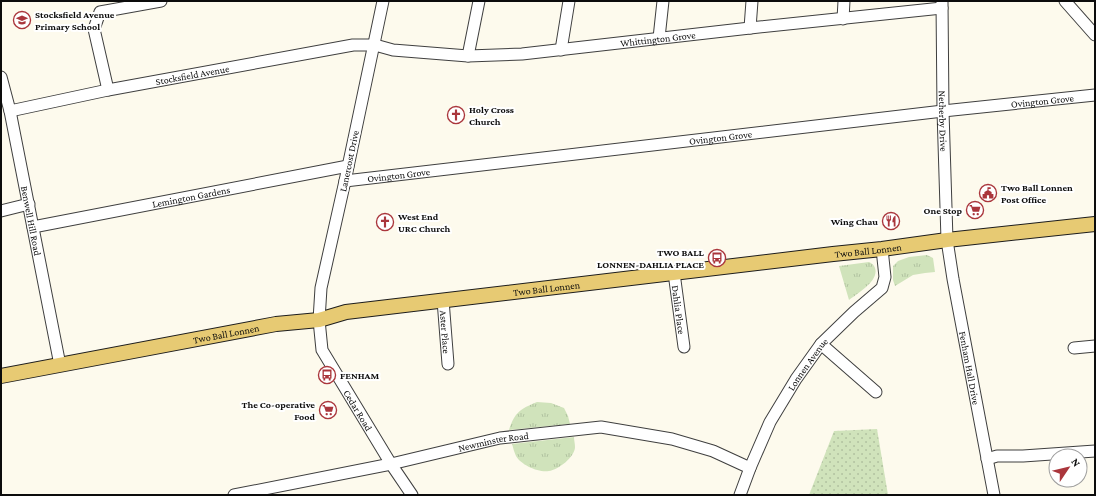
<svg xmlns="http://www.w3.org/2000/svg" width="1096" height="496" font-family="'Crimson Pro',serif">
<defs>
<pattern id="grass-tufts" width="24" height="20" patternUnits="userSpaceOnUse"><rect width="24" height="20" fill="#d0e3bb"/><path d="M3 7l-1-3M5 7V3M7 7l1-3M15 17l-1-3M17 17v-4M19 17l1-3" fill="none" stroke="#b1c2a0"/></pattern>
<pattern id="garden-dots" width="8" height="8" patternUnits="userSpaceOnUse"><rect width="8" height="8" fill="#d0e3bb"/><path d="M2 2h.1M6 6h.1" fill="none" stroke="#b1c2a0" stroke-width="1.8" stroke-linecap="round"/></pattern>
</defs>
<rect width="100%" height="100%" fill="#fdfaed"/>
<!-- grass -->
<path fill="url(#grass-tufts)" d="M 927,255 L 933,258 L 935,272 L 925,273 L 913,275 L 895,286 L 893,280 L 893,266 L 898,261 L 909,257 Z
M 869,262 C 871,263 873,264 874,266 C 882,279 858,293 849,300 L 839,266 Z
M 537,402 L 551,403 L 564,408 L 568,416 L 570,424 L 509,430 C 515,412 520,409 537,402 Z
M 574,437 C 574,440 575,444 575,447 C 575,457 558,470 549,471 C 539,473 521,465 516,456 C 514,452 513,447 512,444 Z"/>
<!-- garden -->
<path fill="url(#garden-dots)" d="M 877,429 L 888,495 L 809,495 L 834,431 Z"/>
<g fill="none" stroke-linecap="round" stroke-linejoin="round">
<!-- minor casing -->
<g stroke="#3f3f3f" stroke-width="13">
<g id="minor">
<path id="s1" d="M 383,1 L 345,181 L 321,288 L 319,320 L 322,350 L 391,464 L 412,495"/>
<path d="M 1065,1 L 1095,35"/>
<path id="s2" d="M 942,2 L 943,111 L 947,240 L 953,279 L 994,495"/>
<path d="M 843,19 L 844,1"/>
<path d="M 750,28 L 752,1"/>
<path d="M 659,38 L 663,1"/>
<path d="M 561,50 L 569,1"/>
<path d="M 468,56 L 479,1"/>
<path id="s3" d="M 1,77 L 10,111 L 60,365"/>
<path d="M 108,90 L 94,29 L 100,12 L 161,1"/>
<path id="s4" d="M 10,111 L 108,90 L 353,45 L 375,45 L 393,50 L 468,56 L 522,54 L 750,28 L 942,8"/>
<path id="s5" d="M 345,181 L 943,111 L 1095,95"/>
<path d="M 1,211 L 29,204"/>
<path id="s6" d="M 33,227 L 348,166"/>
<path id="s7" d="M 674,273 L 684,347"/>
<path id="s8" d="M 443,300 L 448,364"/>
<path d="M 821,344 L 876,392"/>
<path d="M 1074,348 L 1095,346"/>
<path d="M 987,459 L 997,456 L 1023,456 L 1095,451"/>
<path id="s9" d="M 234,495 L 391,464 L 500,438 L 601,427 L 672,439 L 713,451 L 750,468"/>
<path id="s10" d="M 740,495 L 750,468 L 770,422 L 796,379 L 821,344 L 854,312 L 882,288 L 885,277 L 882,249"/>
</g>
</g>
<!-- major casing -->
<g stroke="#1d1d1d" stroke-width="16">
<g id="major">
<path id="s11" d="M 1,376 L 276,324 L 319,320 L 346,312 L 833,254 L 882,249 L 947,240 L 1095,224"/>
</g>
</g>
<!-- minor -->
<use href="#minor" stroke="#fff" stroke-width="11"/>
<!-- major -->
<use href="#major" stroke="#e7ca73" stroke-width="14"/>
</g>
<!-- icons -->
<defs>
<g id="school-ring" transform="scale(0.9)"><circle r="9.5" fill="#fff" stroke="#aa363c" stroke-width="1.5"/><path d="M0-5L7-2L0 1L-7-2ZM-4 1L0 2.5L4 1V4Q0 6-4 4Z" fill="#aa363c"/></g>
<g id="church-ring" transform="scale(0.9)"><circle r="9.5" fill="#fff" stroke="#aa363c" stroke-width="1.5"/><path d="M-1.2-6h2.4v3.5h3.3v2.4h-3.3V6h-2.4V-.1h-3.3v-2.4h3.3Z" fill="#aa363c"/></g>
<g id="civic-ring" transform="scale(0.9)"><circle r="9.5" fill="#fff" stroke="#aa363c" stroke-width="1.5"/><path d="M-.6-6.5H3V-4.5H.6V-3L4-1V1h2V6H-6V1h2V-1L-.6-3ZM-1.2 2.5V6h2.4V2.5Z" fill="#aa363c"/></g>
<g id="supermarket-ring" transform="scale(0.9)"><circle r="9.5" fill="#fff" stroke="#aa363c" stroke-width="1.5"/><path d="M-6-5.5h2.5l.6 2H6L4.5 2H-2.5L-4.4-4H-6ZM-1.5 3.2a1.3 1.3 0 1 0 .1 0ZM3 3.2a1.3 1.3 0 1 0 .1 0Z" fill="#aa363c"/></g>
<g id="restaurant-ring" transform="scale(0.9)"><circle r="9.5" fill="#fff" stroke="#aa363c" stroke-width="1.5"/><path d="M-5-6h1v4h1v-4h1v4h1v-4h1v5L-1.5 .5V6h-2V.5L-5-1ZM5-6V6H3V1.5H1.5Q1.5-4 5-6Z" fill="#aa363c"/></g>
<g id="bus-ring" transform="scale(0.9)"><circle r="9.5" fill="#fff" stroke="#aa363c" stroke-width="1.5"/><path d="M-5-6H5V4H4V6H2V4H-2V6H-4V4H-5ZM-3.5-4V0h7V-4ZM-3.5 1.2v1.5H-2V1.2ZM2 1.2v1.5H3.5V1.2Z" fill="#aa363c"/></g>
</defs>
<g fill-rule="evenodd">
<use href="#school-ring" x="22" y="20"/>
<use href="#church-ring" x="456" y="115"/>
<use href="#civic-ring" x="988" y="193"/>
<use href="#supermarket-ring" x="975" y="210"/>
<use href="#restaurant-ring" x="891" y="221"/>
<use href="#church-ring" x="385" y="222"/>
<use href="#bus-ring" x="717" y="258"/>
<use href="#bus-ring" x="327" y="375"/>
<use href="#supermarket-ring" x="328" y="410"/>
</g>
<g text-anchor="middle" dominant-baseline="central" stroke-width="4" stroke-linejoin="round" paint-order="stroke">
<!-- poi labels -->
<g font-size="10" font-weight="bold" fill="#0c0c0c" stroke="#fff" text-anchor="start">
<text x="35" y="14">Stocksfield Avenue<tspan x="35" dy="12">Primary School</tspan></text>
<text x="469" y="109">Holy Cross<tspan x="469" dy="12">Church</tspan></text>
<text x="1001" y="187">Two Ball Lonnen<tspan x="1001" dy="12">Post Office</tspan></text>
<text x="962" y="210" text-anchor="end">One Stop</text>
<text x="398" y="216">West End<tspan x="398" dy="12">URC Church</tspan></text>
<text x="878" y="221" text-anchor="end">Wing Chau</text>
<text x="704" y="252" text-anchor="end">TWO BALL<tspan x="704" dy="12">LONNEN-DAHLIA PLACE</tspan></text>
<text x="340" y="375">FENHAM</text>
<text x="315" y="404" text-anchor="end">The Co-operative<tspan x="315" dy="12">Food</tspan></text>
</g>
<!-- street labels -->
<g font-size="10" fill="#0c0c0c" stroke="#fff">
<text stroke="none"><textPath href="#s4" startOffset="656">Whittington Grove</textPath></text>
<text stroke="none"><textPath href="#s4" startOffset="186">Stocksfield Avenue</textPath></text>
<text stroke="none"><textPath href="#s5" startOffset="702">Ovington Grove</textPath></text>
<text stroke="none"><textPath href="#s2" startOffset="119">Netherby Drive</textPath></text>
<text stroke="none"><textPath href="#s5" startOffset="378">Ovington Grove</textPath></text>
<text transform="translate(349 161) rotate(-78)">Lanercost Drive</text>
<text stroke="none"><textPath href="#s5" startOffset="54">Ovington Grove</textPath></text>
<text stroke="none"><textPath href="#s6" startOffset="161">Lemington Gardens</textPath></text>
<text stroke="none"><textPath href="#s3" startOffset="147">Benwell Hill Road</textPath></text>
<text stroke="none"><textPath href="#s11" startOffset="877">Two Ball Lonnen</textPath></text>
<text stroke="none"><textPath href="#s11" startOffset="553">Two Ball Lonnen</textPath></text>
<text stroke="none"><textPath href="#s7" startOffset="37">Dahlia Place</textPath></text>
<text stroke="none"><textPath href="#s8" startOffset="32">Aster Place</textPath></text>
<text stroke="none"><textPath href="#s11" startOffset="229">Two Ball Lonnen</textPath></text>
<text stroke="none"><textPath href="#s10" startOffset="148">Lonnen Avenue</textPath></text>
<text stroke="none"><textPath href="#s2" startOffset="368">Fenham Hall Drive</textPath></text>
<text stroke="none"><textPath href="#s1" startOffset="426">Cedar Road</textPath></text>
<text stroke="none"><textPath href="#s9" startOffset="265">Newminster Road</textPath></text>
</g>
</g>
<!-- border -->
<rect width="1096" height="496" fill="none" stroke="#0c0c0c" stroke-width="4"/>
<!-- north arrow -->
<g transform="translate(1068 468) rotate(55)"><circle r="19" fill="#ffffff" stroke="#9e9e9e"/>
<path d="M0-3L7 15L0 10L-7 15Z" fill="#aa363c"/>
<text y="-6" font-size="11" font-weight="bold" text-anchor="middle" fill="#0c0c0c">N</text>
</g>
</svg>
